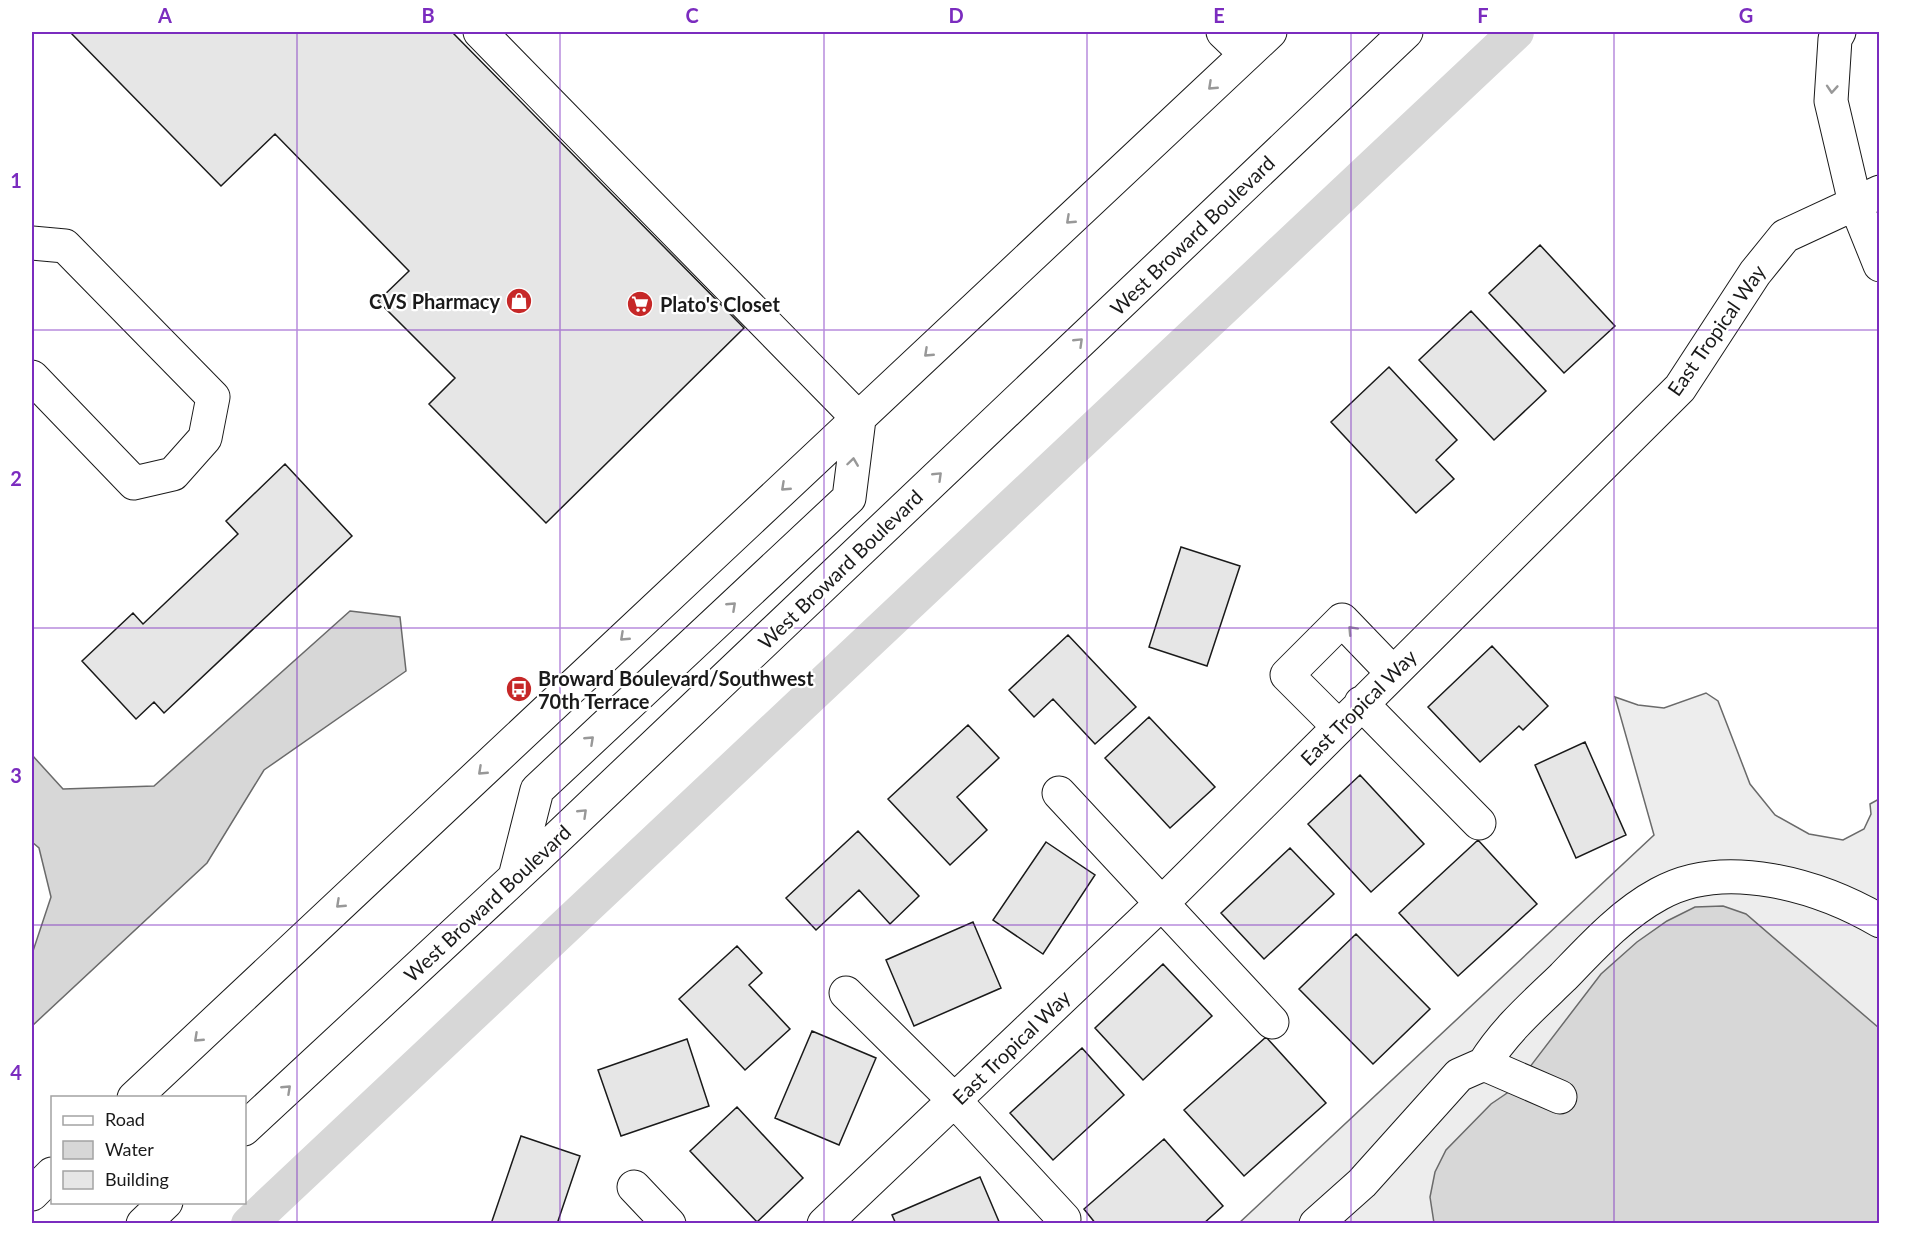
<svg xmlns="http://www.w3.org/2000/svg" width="1911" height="1255" font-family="Lato,sans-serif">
<rect width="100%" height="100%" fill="#fff"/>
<!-- built -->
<path fill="#ededed" stroke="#6a6a6a" stroke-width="1.5" d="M 1706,693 L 1718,701 L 1750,784 L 1775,815 L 1809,834 L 1843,840 L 1864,829 L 1871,814 L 1870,804 L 1879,799 L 1879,1223 L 1238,1224 L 1654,835 L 1615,697 L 1638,705 L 1664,708 Z"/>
<!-- water -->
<path fill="#d7d7d7" stroke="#6a6a6a" stroke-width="1.5" d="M 350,611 L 400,617 L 406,671 L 264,770 L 207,863 L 32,1026 L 32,954 L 51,897 L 39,848 L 32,842 L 32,755 L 63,789 L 154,786 Z
M 1723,906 L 1746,914 L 1879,1028 L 1879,1223 L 1434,1223 L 1430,1197 L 1435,1172 L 1446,1150 L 1491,1104 L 1513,1089 L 1601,974 L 1637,942 L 1667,921 L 1695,907 Z"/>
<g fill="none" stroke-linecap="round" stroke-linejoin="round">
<!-- canal -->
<path stroke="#d7d7d7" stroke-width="36" d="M 249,1224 L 1516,32"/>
</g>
<!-- building -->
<path fill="#e6e6e6" stroke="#1a1a1a" stroke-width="1.5" d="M 70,32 L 452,32 L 744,328 L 546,523 L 429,404 L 455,378 L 378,301 L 409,271 L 275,134 L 221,186 Z
M 1540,245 L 1615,326 L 1564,373 L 1489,293 Z
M 1471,311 L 1546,391 L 1494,440 L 1419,360 Z
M 1389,367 L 1457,440 L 1436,460 L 1454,479 L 1416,513 L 1331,422 Z
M 285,464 L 352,536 L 164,713 L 154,702 L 136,719 L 82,661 L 133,613 L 143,624 L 238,534 L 226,521 Z
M 1181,547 L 1240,566 L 1207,666 L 1149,647 Z
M 1068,635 L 1136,707 L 1095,744 L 1053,699 L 1034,717 L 1009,690 Z
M 1492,646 L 1548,706 L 1523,730 L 1519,726 L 1480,762 L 1428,707 Z
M 1149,717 L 1215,787 L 1170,828 L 1105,758 Z
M 968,725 L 999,758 L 957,797 L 987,830 L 950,865 L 888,799 Z
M 1585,742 L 1626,835 L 1576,858 L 1535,765 Z
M 1360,775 L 1424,844 L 1371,892 L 1308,824 Z
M 858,831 L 919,896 L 890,924 L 859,890 L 816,930 L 786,898 Z
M 1478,840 L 1537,904 L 1458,976 L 1399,913 Z
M 1046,842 L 1095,875 L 1043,954 L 993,920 Z
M 1290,848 L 1334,894 L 1264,959 L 1221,913 Z
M 973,922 L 1001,988 L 914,1026 L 886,960 Z
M 1356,934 L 1430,1009 L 1373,1064 L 1299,989 Z
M 737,946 L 762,973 L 749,985 L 790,1029 L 745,1070 L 679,999 Z
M 1163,964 L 1212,1016 L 1143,1080 L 1095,1028 Z
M 812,1031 L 876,1058 L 839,1145 L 775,1118 Z
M 1266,1037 L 1326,1103 L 1244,1176 L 1184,1110 Z
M 687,1039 L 709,1106 L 621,1136 L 598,1070 Z
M 1082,1048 L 1124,1095 L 1053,1160 L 1010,1113 Z
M 737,1107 L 803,1178 L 757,1222 L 690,1151 Z
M 521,1136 L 580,1156 L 557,1224 L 491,1224 Z
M 1164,1139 L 1223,1206 L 1203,1224 L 1096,1224 L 1084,1209 Z
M 980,1177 L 1000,1224 L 896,1224 L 892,1215 Z"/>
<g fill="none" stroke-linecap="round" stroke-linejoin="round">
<!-- minor casing -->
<g stroke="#1a1a1a" stroke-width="35">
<path id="minor" d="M 480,32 L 859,419
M 1223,32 L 1246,54
M 1839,32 L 1835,39 L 1831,101 L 1855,203 L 1880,265
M 32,243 L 65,246 L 213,397 L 205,438 L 173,474 L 134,483 L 32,377
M 1361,703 L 1479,823
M 1338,726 L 1287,675 L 1342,620 L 1392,672
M 1059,793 L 1272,1022
M 846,993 L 955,1101 L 1064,1219
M 1484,1064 C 1505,1030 1534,1005 1563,977 C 1592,947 1622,914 1659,894 C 1725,857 1820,886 1880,921
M 634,1187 L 669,1224
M 824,1224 L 1163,902 L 1680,388 L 1755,273 L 1785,236 L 1880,192
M 1316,1224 L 1362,1183 L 1459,1075 L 1484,1064 L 1560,1097"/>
</g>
<!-- major casing -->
<g stroke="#1a1a1a" stroke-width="35">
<path id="major" d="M 515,877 L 537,790 L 849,498 L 859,419
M 134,1098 L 1270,32
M 244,1129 L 537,857 L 1406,32
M 32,1194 L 52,1174
M 143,1224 L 166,1202"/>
</g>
<!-- minor -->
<use href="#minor" stroke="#fff" stroke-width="33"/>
<!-- major -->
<use href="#major" stroke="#fff" stroke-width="33"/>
</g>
<!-- one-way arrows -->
<defs><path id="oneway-chevron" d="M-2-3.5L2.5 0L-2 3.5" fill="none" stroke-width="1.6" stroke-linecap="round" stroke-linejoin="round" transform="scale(1.5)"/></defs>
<g stroke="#989898">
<use href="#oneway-chevron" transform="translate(1212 86) rotate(137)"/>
<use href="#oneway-chevron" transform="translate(1832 89) rotate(94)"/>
<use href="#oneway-chevron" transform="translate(1070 220) rotate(137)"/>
<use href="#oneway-chevron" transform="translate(1079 342) rotate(-44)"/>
<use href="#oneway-chevron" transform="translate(928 353) rotate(137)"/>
<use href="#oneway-chevron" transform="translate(853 462) rotate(-82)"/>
<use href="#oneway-chevron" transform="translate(938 476) rotate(-44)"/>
<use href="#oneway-chevron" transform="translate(785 487) rotate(137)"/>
<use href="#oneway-chevron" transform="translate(732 606) rotate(-43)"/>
<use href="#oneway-chevron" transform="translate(1352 630) rotate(-133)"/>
<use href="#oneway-chevron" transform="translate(624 637) rotate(137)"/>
<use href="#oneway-chevron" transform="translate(590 740) rotate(-43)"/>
<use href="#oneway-chevron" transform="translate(482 771) rotate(137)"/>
<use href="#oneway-chevron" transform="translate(583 813) rotate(-44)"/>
<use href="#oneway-chevron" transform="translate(340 904) rotate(137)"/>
<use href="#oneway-chevron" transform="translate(198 1038) rotate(137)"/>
<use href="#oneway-chevron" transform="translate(287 1089) rotate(-43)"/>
</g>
<!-- grid -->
<path fill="none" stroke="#7b2cbf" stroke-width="1.5" stroke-opacity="0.55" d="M 297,32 L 297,1224M 560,32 L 560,1224M 824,32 L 824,1224M 1087,32 L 1087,1224M 1351,32 L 1351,1224M 1614,32 L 1614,1224M 32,330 L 1880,330M 32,628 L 1880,628M 32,925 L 1880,925"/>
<!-- icons -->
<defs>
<g id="shop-disc" transform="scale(1.35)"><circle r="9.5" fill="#c62828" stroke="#fff"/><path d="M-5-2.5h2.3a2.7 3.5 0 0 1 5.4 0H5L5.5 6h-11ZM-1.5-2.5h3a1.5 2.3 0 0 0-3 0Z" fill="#fff"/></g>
<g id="supermarket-disc" transform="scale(1.35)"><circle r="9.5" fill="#c62828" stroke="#fff"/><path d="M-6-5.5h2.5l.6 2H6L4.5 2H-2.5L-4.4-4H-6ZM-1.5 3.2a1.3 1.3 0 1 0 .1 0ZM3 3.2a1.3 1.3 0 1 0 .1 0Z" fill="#fff"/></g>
<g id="bus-disc" transform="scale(1.35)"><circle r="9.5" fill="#c62828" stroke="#fff"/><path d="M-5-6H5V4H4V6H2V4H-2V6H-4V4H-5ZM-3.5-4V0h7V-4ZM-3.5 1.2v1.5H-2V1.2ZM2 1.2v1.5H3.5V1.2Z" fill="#fff"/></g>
</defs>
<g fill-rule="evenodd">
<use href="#shop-disc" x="519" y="301"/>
<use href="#supermarket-disc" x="640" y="304"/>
<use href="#bus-disc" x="519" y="689"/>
</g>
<g text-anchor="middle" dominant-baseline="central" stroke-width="4.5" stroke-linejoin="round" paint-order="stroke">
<!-- street labels -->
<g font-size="20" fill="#1a1a1a" stroke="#fff">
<text transform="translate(1192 235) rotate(-44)">West Broward Boulevard</text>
<text transform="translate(1716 330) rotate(-55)">East Tropical Way</text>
<text transform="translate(840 569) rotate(-44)">West Broward Boulevard</text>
<text transform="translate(1358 707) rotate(-45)">East Tropical Way</text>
<text transform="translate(487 903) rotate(-43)">West Broward Boulevard</text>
<text transform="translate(1011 1047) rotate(-44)">East Tropical Way</text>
</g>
<!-- poi labels -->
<g font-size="20" font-weight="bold" fill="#1a1a1a" stroke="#fff" text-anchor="start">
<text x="500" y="301" text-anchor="end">CVS Pharmacy</text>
<text x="660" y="304">Plato's Closet</text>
<text x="538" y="678">Broward Boulevard/Southwest<tspan x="538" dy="23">70th Terrace</tspan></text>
</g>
</g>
<!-- border -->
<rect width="1911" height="1255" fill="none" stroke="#ffffff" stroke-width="66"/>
<!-- legend -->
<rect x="51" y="1096" width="195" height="108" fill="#ffffff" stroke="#a3a3a3" stroke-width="1.5"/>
<rect x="63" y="1116" width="30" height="9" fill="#ffffff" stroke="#a3a3a3" stroke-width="1.5"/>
<text x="105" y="1126" font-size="18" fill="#1a1a1a">Road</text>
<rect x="63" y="1141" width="30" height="18" fill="#d7d7d7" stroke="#a3a3a3" stroke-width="1.5"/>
<text x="105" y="1156" font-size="18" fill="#1a1a1a">Water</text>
<rect x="63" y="1171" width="30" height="18" fill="#e6e6e6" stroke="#a3a3a3" stroke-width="1.5"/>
<text x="105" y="1186" font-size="18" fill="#1a1a1a">Building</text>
<rect x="33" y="33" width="1845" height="1189" fill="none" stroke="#7b2cbf" stroke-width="2"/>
<g font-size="20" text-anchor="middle" font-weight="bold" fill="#7b2cbf">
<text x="165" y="23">A</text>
<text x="428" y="23">B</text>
<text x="692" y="23">C</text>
<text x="956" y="23">D</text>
<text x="1219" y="23">E</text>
<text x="1483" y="23">F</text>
<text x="1746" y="23">G</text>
<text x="16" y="188">1</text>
<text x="16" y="486">2</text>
<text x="16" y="783">3</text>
<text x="16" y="1080">4</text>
</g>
</svg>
